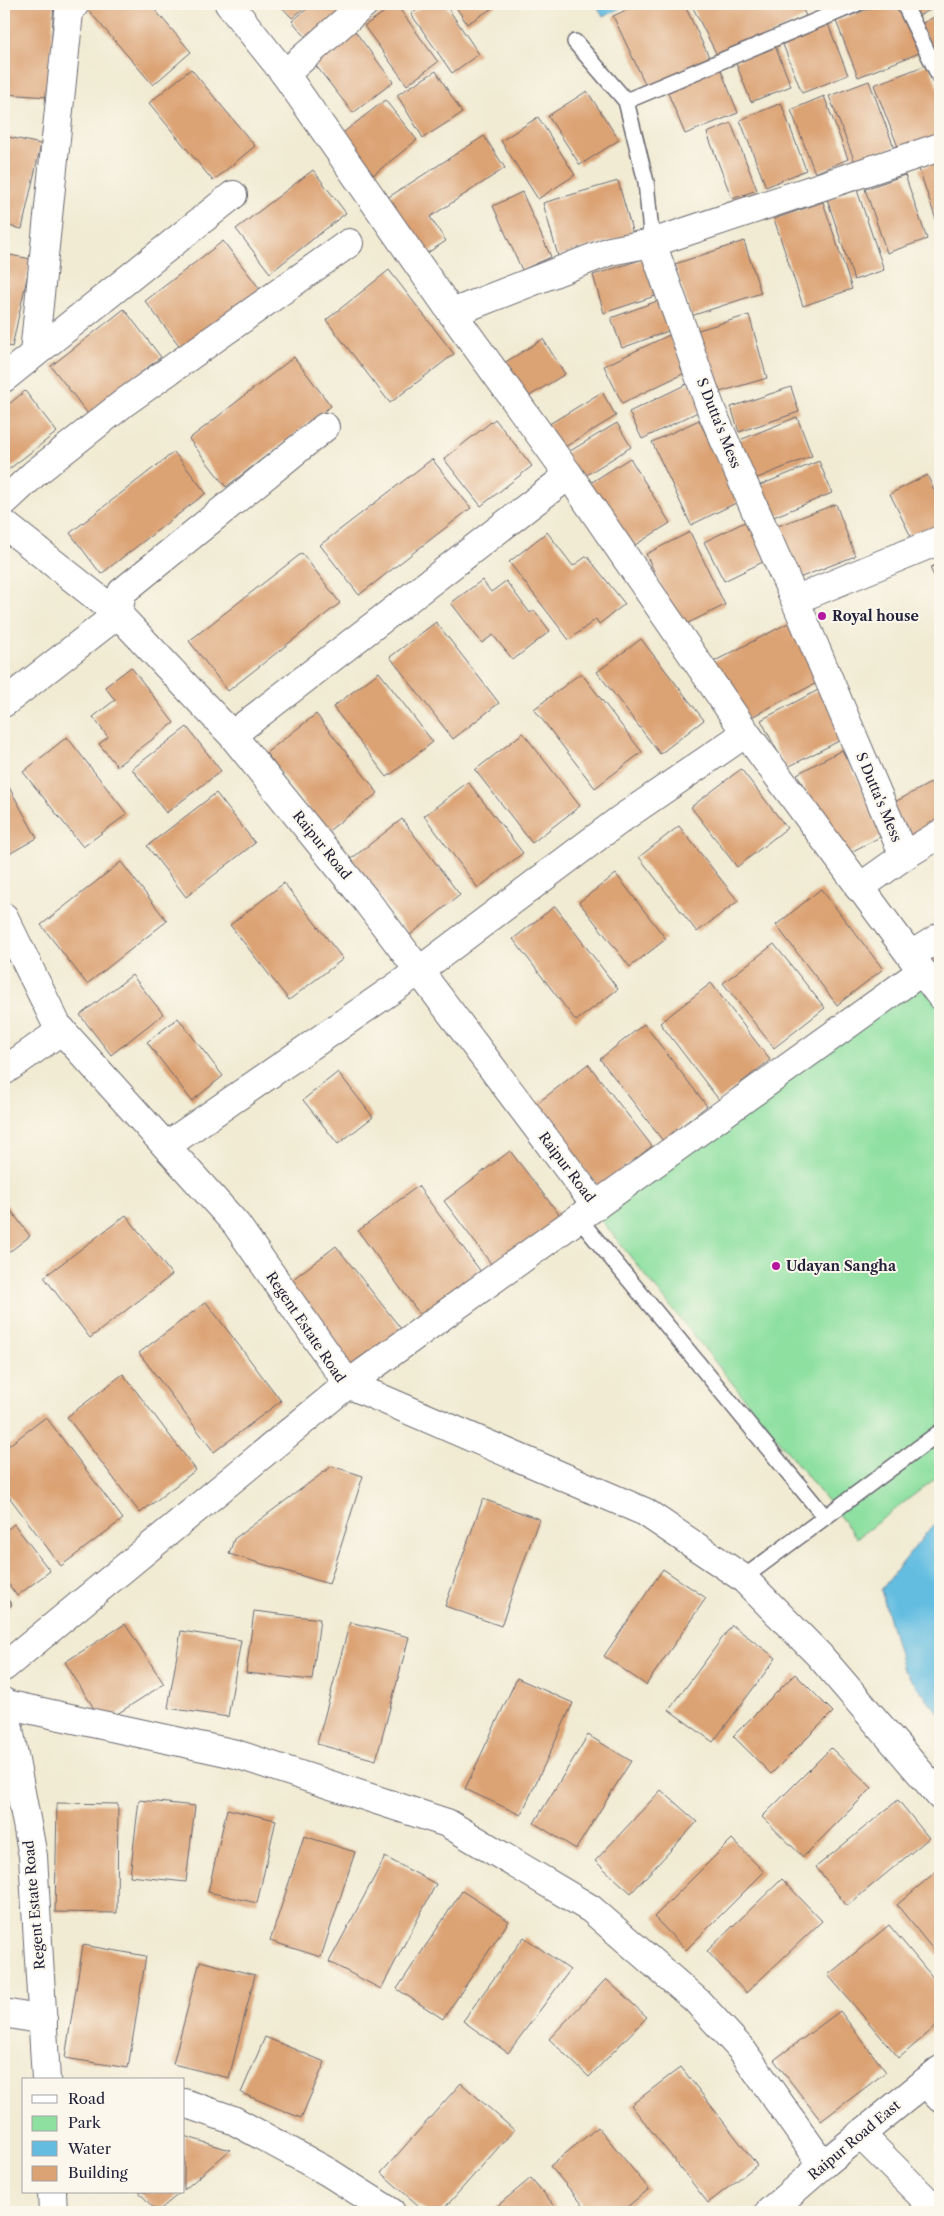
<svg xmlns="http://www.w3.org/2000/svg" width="944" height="2216" font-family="'Libre Caslon Text',serif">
<rect width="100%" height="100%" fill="#fbf7ec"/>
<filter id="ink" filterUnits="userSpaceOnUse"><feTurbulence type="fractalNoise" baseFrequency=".02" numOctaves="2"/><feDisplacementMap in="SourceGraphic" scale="10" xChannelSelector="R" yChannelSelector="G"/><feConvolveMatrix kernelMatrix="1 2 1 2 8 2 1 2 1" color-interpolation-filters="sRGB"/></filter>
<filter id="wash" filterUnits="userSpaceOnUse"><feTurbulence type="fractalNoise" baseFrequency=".0096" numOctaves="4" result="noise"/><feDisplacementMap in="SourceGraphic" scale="20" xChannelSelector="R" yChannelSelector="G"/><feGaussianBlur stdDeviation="1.12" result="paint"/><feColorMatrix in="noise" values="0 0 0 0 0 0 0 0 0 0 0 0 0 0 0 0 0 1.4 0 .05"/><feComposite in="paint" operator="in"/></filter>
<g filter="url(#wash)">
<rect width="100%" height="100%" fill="#f1ebd3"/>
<!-- green -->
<path fill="#8ee0a1" stroke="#58816e" d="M 927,978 L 940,995 L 940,1475 L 857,1538 L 596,1214 Z"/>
<!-- water -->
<path fill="#64bde1" stroke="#43708e" d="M 596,4 L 628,4 L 603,17 Z
M 940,1519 L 940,1715 L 903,1669 L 881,1590 L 927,1532 Z"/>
<g id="blocks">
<!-- building -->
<path fill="#dba273" d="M 4,4 L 54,4 L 48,97 L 4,94 Z
M 83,4 L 150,4 L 191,52 L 153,85 Z
M 279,4 L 309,4 L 292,18 Z
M 313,4 L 353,4 L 309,41 L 292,21 Z
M 396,4 L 438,62 L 407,85 L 364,26 Z
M 426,4 L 445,4 L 479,54 L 452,73 L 411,14 Z
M 454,4 L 499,4 L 467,24 Z
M 639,4 L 684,4 L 711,61 L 649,92 L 613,16 Z
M 691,4 L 800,4 L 806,16 L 720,61 Z
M 882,4 L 903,4 L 922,52 L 858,77 L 836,21 Z
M 907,4 L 940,4 L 940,5 L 914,18 Z
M 940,14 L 940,63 L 919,25 Z
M 828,24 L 848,75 L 802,93 L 782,42 Z
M 354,30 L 393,82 L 353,113 L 313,62 Z
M 775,46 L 791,86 L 751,102 L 735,61 Z
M 929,64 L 940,94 L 940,135 L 900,152 L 874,85 Z
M 719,65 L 738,113 L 685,134 L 665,86 Z
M 191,69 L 255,146 L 213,181 L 149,103 Z
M 436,71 L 462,113 L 423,138 L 397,95 Z
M 869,81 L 894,147 L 855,162 L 829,96 Z
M 587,91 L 619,140 L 580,165 L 548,116 Z
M 824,96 L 848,159 L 815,173 L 791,110 Z
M 385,100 L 417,140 L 368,179 L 335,139 Z
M 781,103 L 806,170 L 766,187 L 740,120 Z
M 538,117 L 575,175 L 538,199 L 501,141 Z
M 731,123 L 757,190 L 732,199 L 707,133 Z
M 4,136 L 41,144 L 22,229 L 4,225 Z
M 484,136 L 505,168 L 430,217 L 446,241 L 421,257 L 384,200 Z
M 940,161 L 940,232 L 919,169 Z
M 313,170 L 346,213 L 270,273 L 236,229 Z
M 905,175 L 927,239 L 887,253 L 865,189 Z
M 618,181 L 633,234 L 558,256 L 543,203 Z
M 857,190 L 884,270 L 854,280 L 827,199 Z
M 522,192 L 551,257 L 522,270 L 493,206 Z
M 823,202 L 852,289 L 803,306 L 774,219 Z
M 223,241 L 260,289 L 182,349 L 145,301 Z
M 744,241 L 761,293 L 691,316 L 675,264 Z
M 4,254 L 31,259 L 12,347 L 4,345 Z
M 643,259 L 655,296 L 604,313 L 593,275 Z
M 389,270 L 454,354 L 390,403 L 326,320 Z
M 660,300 L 671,330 L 622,348 L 611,318 Z
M 124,309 L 161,357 L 88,414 L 51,366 Z
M 749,315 L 767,378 L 713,394 L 695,331 Z
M 669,335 L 687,372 L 622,403 L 604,366 Z
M 543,339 L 565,374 L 520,402 L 499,366 Z
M 294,357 L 331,406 L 226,487 L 189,439 Z
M 691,382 L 704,409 L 642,439 L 629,412 Z
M 791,387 L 799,412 L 739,432 L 731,407 Z
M 25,391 L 57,432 L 4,473 L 4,408 Z
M 602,392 L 616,416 L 560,450 L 546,426 Z
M 797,417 L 812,456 L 750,481 L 735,442 Z
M 495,419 L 532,466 L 481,506 L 444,459 Z
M 699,420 L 738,502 L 691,525 L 652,442 Z
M 617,423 L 631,447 L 580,479 L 565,454 Z
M 174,452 L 206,493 L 101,574 L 70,533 Z
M 630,458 L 670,523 L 624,552 L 584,487 Z
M 432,459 L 471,508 L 359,595 L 320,545 Z
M 819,461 L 832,493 L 771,518 L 758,486 Z
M 927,475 L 940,502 L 940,538 L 917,549 L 890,494 Z
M 836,504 L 855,556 L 794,580 L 775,527 Z
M 751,519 L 769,559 L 724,581 L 704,542 Z
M 547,532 L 573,566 L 587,556 L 625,604 L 599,624 L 596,619 L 569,640 L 509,562 Z
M 690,532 L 725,605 L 680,627 L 646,554 Z
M 302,553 L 340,603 L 228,691 L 189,641 Z
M 940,562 L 940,588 L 930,568 Z
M 482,580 L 491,592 L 506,581 L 530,613 L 534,610 L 550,631 L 513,660 L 493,635 L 482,643 L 451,603 Z
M 794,620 L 824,679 L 744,721 L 713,662 Z
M 436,622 L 499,703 L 453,739 L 390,657 Z
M 641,639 L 704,720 L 660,754 L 597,672 Z
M 131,667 L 174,723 L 117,766 L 99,744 L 108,737 L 93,717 L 115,700 L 105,687 Z
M 379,672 L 433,742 L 387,777 L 333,707 Z
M 581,673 L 642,752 L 595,788 L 534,709 Z
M 820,689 L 845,738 L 786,768 L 761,720 Z
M 316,714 L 378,793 L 327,832 L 266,753 Z
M 187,727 L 221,771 L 166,813 L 132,769 Z
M 523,733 L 580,806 L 532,843 L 475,770 Z
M 67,737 L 127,814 L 83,847 L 23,772 Z
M 842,750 L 886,834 L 841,857 L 797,774 Z
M 741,769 L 787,828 L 737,867 L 691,807 Z
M 4,778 L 37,838 L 4,857 Z
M 940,778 L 940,827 L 909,844 L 889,805 Z
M 468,782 L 523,853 L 478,888 L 424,816 Z
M 216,793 L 255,843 L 186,897 L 147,846 Z
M 402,819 L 460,895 L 410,935 L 351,859 Z
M 679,826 L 738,901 L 697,932 L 639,857 Z
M 121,862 L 167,921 L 87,984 L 41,925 Z
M 616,874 L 666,939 L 630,967 L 579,902 Z
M 284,883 L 343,959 L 289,1000 L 230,925 Z
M 821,889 L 883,969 L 837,1005 L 776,925 Z
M 555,906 L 618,989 L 576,1021 L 513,939 Z
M 774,944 L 825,1008 L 774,1048 L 723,983 Z
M 940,953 L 940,990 L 923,966 Z
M 132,975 L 163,1014 L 111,1055 L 80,1015 Z
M 711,983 L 770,1060 L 719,1100 L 660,1023 Z
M 178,1018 L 223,1076 L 192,1101 L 147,1042 Z
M 644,1024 L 707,1106 L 663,1141 L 600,1059 Z
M 588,1064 L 652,1146 L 599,1188 L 535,1105 Z
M 338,1072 L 373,1117 L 338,1144 L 303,1100 Z
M 510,1151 L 562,1218 L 495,1269 L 444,1201 Z
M 418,1186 L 484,1276 L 424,1320 L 358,1231 Z
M 4,1201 L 30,1236 L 4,1256 Z
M 126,1215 L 172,1275 L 90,1338 L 44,1277 Z
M 336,1246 L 402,1330 L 350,1371 L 284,1286 Z
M 206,1302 L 281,1401 L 214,1452 L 139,1353 Z
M 123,1374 L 196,1470 L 140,1513 L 67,1417 Z
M 46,1417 L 123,1519 L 61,1566 L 4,1490 L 4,1449 Z
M 332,1466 L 363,1476 L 329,1584 L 229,1554 L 234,1539 Z
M 483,1499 L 539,1519 L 501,1626 L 445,1606 Z
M 14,1524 L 50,1571 L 17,1596 L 4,1578 L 4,1532 Z
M 663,1569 L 706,1598 L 646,1685 L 604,1656 Z
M 4,1594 L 12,1605 L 4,1610 Z
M 254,1611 L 320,1619 L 312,1680 L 246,1673 Z
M 350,1622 L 409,1637 L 376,1760 L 317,1744 Z
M 125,1624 L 164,1684 L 103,1723 L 65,1662 Z
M 732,1625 L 776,1658 L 713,1742 L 669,1710 Z
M 181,1631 L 241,1640 L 228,1717 L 168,1708 Z
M 795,1674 L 833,1712 L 771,1774 L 733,1736 Z
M 517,1678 L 573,1703 L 521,1815 L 465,1789 Z
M 588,1735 L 631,1761 L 576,1849 L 534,1823 Z
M 831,1748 L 872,1788 L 803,1857 L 762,1817 Z
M 661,1790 L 697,1822 L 631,1893 L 595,1861 Z
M 139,1800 L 195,1806 L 186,1882 L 130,1876 Z
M 898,1800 L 929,1838 L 847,1906 L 816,1867 Z
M 57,1803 L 118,1804 L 117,1913 L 55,1912 Z
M 227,1809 L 276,1820 L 257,1903 L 208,1892 Z
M 304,1836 L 355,1852 L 321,1957 L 270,1941 Z
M 732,1839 L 764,1872 L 686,1950 L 654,1917 Z
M 385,1857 L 436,1884 L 381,1989 L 329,1962 Z
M 940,1868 L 940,1958 L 897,1905 Z
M 782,1879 L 822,1921 L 746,1993 L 707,1951 Z
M 462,1891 L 509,1921 L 443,2019 L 397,1989 Z
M 889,1925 L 940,1986 L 940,2023 L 899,2058 L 828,1975 Z
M 524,1937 L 570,1970 L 508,2053 L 463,2021 Z
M 83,1945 L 146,1956 L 128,2068 L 65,2058 Z
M 200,1961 L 255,1975 L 229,2078 L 173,2064 Z
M 606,1979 L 647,2017 L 589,2077 L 549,2039 Z
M 840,2011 L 886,2072 L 821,2121 L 774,2060 Z
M 265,2037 L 325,2062 L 301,2118 L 241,2093 Z
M 681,2067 L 757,2165 L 708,2203 L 631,2105 Z
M 461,2083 L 514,2130 L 441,2212 L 426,2212 L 381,2173 Z
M 598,2127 L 649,2189 L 621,2212 L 589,2212 L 550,2166 Z
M 184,2136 L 230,2150 L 184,2190 Z
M 531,2178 L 560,2212 L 490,2212 Z
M 139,2192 L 181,2192 L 157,2212 Z"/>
</g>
</g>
<g filter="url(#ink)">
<use href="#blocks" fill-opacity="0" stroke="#6a6870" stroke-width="1"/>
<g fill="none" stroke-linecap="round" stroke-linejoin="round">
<!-- service casing -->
<g stroke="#6a6870" stroke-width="18">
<path id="service" d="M 904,4 L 940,78
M 575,42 L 626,101 L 856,4
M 626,101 L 646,182 L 652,243
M 579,1219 L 825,1517
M 743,1578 L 940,1432"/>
</g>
<!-- minor casing -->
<g stroke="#6a6870" stroke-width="30">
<path id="minor" d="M 285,74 L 364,4
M 652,243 L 712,412 L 795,600 L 904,856
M 452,313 L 610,251 L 652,243 L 940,147
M 34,353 L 69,12 L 75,4
M 4,378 L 233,195
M 4,502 L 34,474 L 125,402 L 349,243
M 4,524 L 118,614 L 232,735 L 365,899 L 596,1206
M 795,600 L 940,540
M 4,703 L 118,614 L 122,592 L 325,427
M 232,735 L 569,475
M 859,888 L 904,856 L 940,834
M 911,955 L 940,937
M 922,971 L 940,995
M 4,1071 L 62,1030
M 166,1146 L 419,971 L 621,819 L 746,733
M 348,1384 L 645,1512 L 743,1578 L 819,1655 L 940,1796
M 5,1704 L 236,1754 L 447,1823 L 591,1909 L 697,2001 L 742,2050 L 823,2165
M 4,2013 L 43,2020
M 925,2082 L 940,2098
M 184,2103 L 233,2120 L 328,2172 L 391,2212
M 860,2134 L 938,2212"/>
</g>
<!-- tertiary casing -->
<g stroke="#6a6870" stroke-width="30">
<path id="tertiary" d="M 4,917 L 57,1025 L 236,1224 L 348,1384
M 4,1667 L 348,1384 L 922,971 L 746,733 L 569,475 L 452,313 L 285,74 L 229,4
M 4,1702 L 33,1856 L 46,2080
M 52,2192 L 53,2212
M 769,2212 L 823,2165 L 940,2070"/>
</g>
<!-- service -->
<use href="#service" stroke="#fff" stroke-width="15"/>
<!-- minor -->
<use href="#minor" stroke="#fff" stroke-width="28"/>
<!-- tertiary -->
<use href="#tertiary" stroke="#fff" stroke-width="28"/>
</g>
</g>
<!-- markers -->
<g fill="#b5179e" stroke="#fbf7ec" stroke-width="2">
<circle cx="822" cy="616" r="5"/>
<circle cx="776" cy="1266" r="5"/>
</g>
<g text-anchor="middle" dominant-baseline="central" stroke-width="4" stroke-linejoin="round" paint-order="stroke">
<!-- street labels -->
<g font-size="14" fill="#22223b" stroke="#fbf7ec">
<text transform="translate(719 423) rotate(68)">S Dutta's Mess</text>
<text transform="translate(879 797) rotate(67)">S Dutta's Mess</text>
<text transform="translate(322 845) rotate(51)">Raipur Road</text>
<text transform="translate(567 1167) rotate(53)">Raipur Road</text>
<text transform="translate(306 1327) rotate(56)">Regent Estate Road</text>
<text transform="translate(34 1905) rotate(-95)">Regent Estate Road</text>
<text transform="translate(854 2140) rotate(-40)">Raipur Road East</text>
</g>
<!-- poi labels -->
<g font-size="14" font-weight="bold" fill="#22223b" stroke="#fbf7ec" text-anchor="start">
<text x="832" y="616">Royal house</text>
<text x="786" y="1266">Udayan Sangha</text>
</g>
</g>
<!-- margin -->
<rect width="944" height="2216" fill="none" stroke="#fbf7ec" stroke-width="20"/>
<!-- legend -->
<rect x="22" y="2078" width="162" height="115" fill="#fbf7ec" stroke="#a4a2a5"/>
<rect x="32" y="2095" width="25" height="8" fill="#ffffff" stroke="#a4a2a5"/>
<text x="68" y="2104" font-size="15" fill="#22223b">Road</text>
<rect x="32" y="2116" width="25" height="15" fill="#8ee0a1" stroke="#a4a2a5"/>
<text x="68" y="2128" font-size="15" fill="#22223b">Park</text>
<rect x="32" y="2141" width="25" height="15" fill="#64bde1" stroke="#a4a2a5"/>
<text x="68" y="2154" font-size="15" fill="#22223b">Water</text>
<rect x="32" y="2166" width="25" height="15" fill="#dba273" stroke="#a4a2a5"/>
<text x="68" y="2178" font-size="15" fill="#22223b">Building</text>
</svg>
